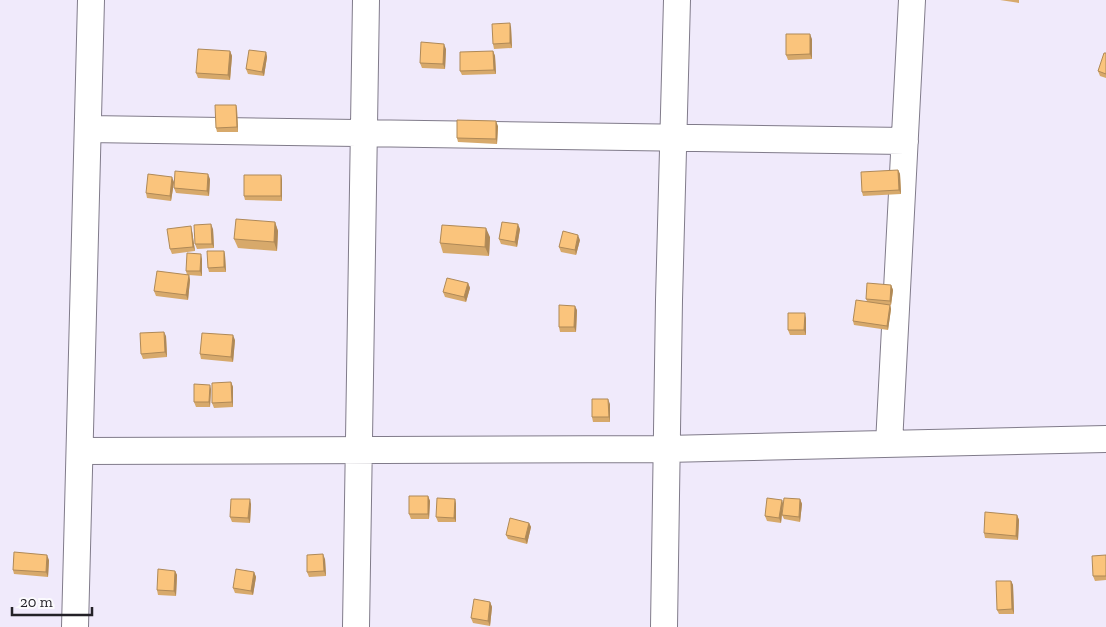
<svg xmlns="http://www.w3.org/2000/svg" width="1106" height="627" font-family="'Zilla Slab',serif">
<rect width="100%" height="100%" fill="#f0eafb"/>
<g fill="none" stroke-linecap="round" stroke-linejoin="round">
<!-- minor casing -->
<g stroke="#807b8a" stroke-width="28">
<path id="minor" d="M 88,129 L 905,141
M 889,444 L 912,0
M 80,451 L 666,449 L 1106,439
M 75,627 L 91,0
M 356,627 L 366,0
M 664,627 L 669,300 L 677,0"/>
</g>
<!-- minor -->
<use href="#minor" stroke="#fff" stroke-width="26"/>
</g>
<!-- wall -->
<path fill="#d7a96b" d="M 1000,0 L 1019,0 L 1019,3 Z
M 511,27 L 512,48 L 494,49 L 493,44 Z
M 812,39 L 812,59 L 788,60 L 786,55 Z
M 446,49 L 445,69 L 422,68 L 420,63 Z
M 230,51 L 232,56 L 230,80 L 198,78 L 196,73 Z
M 493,51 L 495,56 L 496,74 L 462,75 L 460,71 Z
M 266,52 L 267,57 L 264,76 L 248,74 L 246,69 Z
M 1106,53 L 1106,78 L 1100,76 L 1098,71 Z
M 236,105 L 237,109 L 238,132 L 217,132 L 216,128 Z
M 498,126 L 497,144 L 458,142 L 457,138 Z
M 898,170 L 900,174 L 901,194 L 863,196 L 862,192 Z
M 281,175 L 282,180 L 282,201 L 245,200 L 244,196 Z
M 210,179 L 209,196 L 176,193 L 174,188 Z
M 174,182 L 171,201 L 147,198 L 146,193 Z
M 275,222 L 278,231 L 277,251 L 238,248 L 234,239 Z
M 213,229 L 214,248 L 197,249 L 195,244 Z
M 520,229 L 517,247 L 501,244 L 499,239 Z
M 192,231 L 195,251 L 172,254 L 170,249 Z
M 490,237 L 489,256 L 443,253 L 440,243 Z
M 580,240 L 576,255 L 561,252 L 559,247 Z
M 224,251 L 225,255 L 226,272 L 209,272 L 208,268 Z
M 202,259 L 202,276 L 189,275 L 190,280 L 188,300 L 156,296 L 154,291 L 187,275 L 186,271 Z
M 468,283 L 470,288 L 466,302 L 445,297 L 443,292 Z
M 891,285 L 893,290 L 891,305 L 890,305 L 891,309 L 888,330 L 854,325 L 853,321 L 867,301 L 866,299 Z
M 577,310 L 576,332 L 560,332 L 559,327 Z
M 806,318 L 806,335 L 790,335 L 788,330 Z
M 166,336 L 167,357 L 143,359 L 141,354 Z
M 235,340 L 233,362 L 201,359 L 200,354 Z
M 231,382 L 233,387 L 233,407 L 214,408 L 212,403 Z
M 211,389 L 210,407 L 196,407 L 194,402 Z
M 610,404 L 610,422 L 593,422 L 592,417 Z
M 428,496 L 430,501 L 429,519 L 411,519 L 409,514 Z
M 455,499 L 456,504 L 456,522 L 438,522 L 436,517 Z
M 800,499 L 802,504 L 800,522 L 784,519 L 782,515 Z
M 782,500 L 783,504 L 781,523 L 767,521 L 765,516 Z
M 251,504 L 250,523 L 232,522 L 230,517 Z
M 1017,515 L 1019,520 L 1018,540 L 985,538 L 984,533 Z
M 529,523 L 531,527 L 527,544 L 508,539 L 506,535 Z
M 1106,555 L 1106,580 L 1095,581 L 1093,576 Z
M 325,559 L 326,576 L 309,577 L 307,572 Z
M 49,560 L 48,577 L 14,574 L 13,570 Z
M 175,571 L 177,575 L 176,596 L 158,595 L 157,590 Z
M 254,572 L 256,577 L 253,595 L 235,593 L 233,588 Z
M 1011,581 L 1013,585 L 1014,614 L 999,614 L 997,610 Z
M 490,602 L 492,607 L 490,626 L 473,623 L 471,618 Z"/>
<!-- shaded-wall -->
<path fill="#af8957" d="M 510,23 L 511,27 L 512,48 L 510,43 Z
M 810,34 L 812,39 L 812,59 L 810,54 Z
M 444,44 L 446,49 L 445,69 L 443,64 Z
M 230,51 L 232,56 L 230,80 L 228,75 Z
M 493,51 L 495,56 L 496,74 L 494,70 Z
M 266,52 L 267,57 L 264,76 L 262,72 Z
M 236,105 L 237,109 L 238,132 L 237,127 Z
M 496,121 L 498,126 L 497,144 L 496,139 Z
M 898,170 L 900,174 L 901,194 L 899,190 Z
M 208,174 L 210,179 L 209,196 L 207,191 Z
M 281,175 L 282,180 L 282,201 L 281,196 Z
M 172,177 L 174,182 L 171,201 L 170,196 Z
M 275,222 L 278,231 L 277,251 L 274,242 Z
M 211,224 L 213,229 L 214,248 L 212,244 Z
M 518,224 L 520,229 L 517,247 L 515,242 Z
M 191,226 L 192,231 L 195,251 L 193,247 Z
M 486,228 L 490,237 L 489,256 L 485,247 Z
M 578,235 L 580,240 L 576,255 L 575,250 Z
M 224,251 L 225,255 L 226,272 L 224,267 Z
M 201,254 L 202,259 L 202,276 L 200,271 Z
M 189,275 L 190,280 L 188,300 L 186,295 Z
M 468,283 L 470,288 L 466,302 L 464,297 Z
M 891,285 L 893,290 L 891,305 L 890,301 Z
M 890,305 L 891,309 L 888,330 L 887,326 Z
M 575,306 L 577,310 L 576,332 L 574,327 Z
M 805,313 L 806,318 L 806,335 L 804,330 Z
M 164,332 L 166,336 L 167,357 L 165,352 Z
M 233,335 L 235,340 L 233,362 L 231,357 Z
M 231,382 L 233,387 L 233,407 L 232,402 Z
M 210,385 L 211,389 L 210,407 L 209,402 Z
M 608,399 L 610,404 L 610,422 L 609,417 Z
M 428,496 L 430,501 L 429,519 L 428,514 Z
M 250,499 L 251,504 L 250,523 L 248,518 Z
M 455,499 L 456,504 L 456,522 L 454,518 Z
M 800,499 L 802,504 L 800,522 L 799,517 Z
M 782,500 L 783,504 L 781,523 L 779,518 Z
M 1017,515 L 1019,520 L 1018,540 L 1016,536 Z
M 529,523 L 531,527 L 527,544 L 525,539 Z
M 323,554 L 325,559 L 326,576 L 324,571 Z
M 47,555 L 49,560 L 48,577 L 46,572 Z
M 175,571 L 177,575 L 176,596 L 174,591 Z
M 254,572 L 256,577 L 253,595 L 251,591 Z
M 1011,581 L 1013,585 L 1014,614 L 1012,609 Z
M 490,602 L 492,607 L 490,626 L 488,621 Z"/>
<!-- building -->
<path fill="#fac47c" stroke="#af8957" d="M 510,23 L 510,43 L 493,44 L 492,24 Z
M 786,34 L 810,34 L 810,54 L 786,55 Z
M 421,42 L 444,44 L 443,64 L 420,63 Z
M 198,49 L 230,51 L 228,75 L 196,73 Z
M 249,50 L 266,52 L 262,72 L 246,69 Z
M 493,51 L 494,70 L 460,71 L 460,52 Z
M 1104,53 L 1106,53 L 1106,74 L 1098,71 Z
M 215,105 L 236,105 L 237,127 L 216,128 Z
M 457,120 L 496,121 L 496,139 L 457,138 Z
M 898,170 L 899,190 L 862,192 L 861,172 Z
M 175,171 L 208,174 L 207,191 L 174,188 Z
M 148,174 L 172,177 L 170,196 L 146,193 Z
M 244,175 L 281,175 L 281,196 L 244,196 Z
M 236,219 L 275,222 L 274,242 L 234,239 Z
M 502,222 L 518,224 L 515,242 L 499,239 Z
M 211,224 L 212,244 L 195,244 L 194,225 Z
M 442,225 L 486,228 L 485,247 L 440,243 Z
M 191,226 L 193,247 L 170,249 L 167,229 Z
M 563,231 L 578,235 L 575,250 L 559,247 Z
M 207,251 L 224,251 L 224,267 L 208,268 Z
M 187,253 L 201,254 L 200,271 L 186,271 Z
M 157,271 L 189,275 L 186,295 L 154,291 Z
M 447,278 L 468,283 L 464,297 L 443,292 Z
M 867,283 L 891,285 L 890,301 L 866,299 Z
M 856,300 L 890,305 L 887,326 L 853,321 Z
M 559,305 L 575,306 L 574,327 L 559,327 Z
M 788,313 L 805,313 L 804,330 L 788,330 Z
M 164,332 L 165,352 L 141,354 L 140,333 Z
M 202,333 L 233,335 L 231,357 L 200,354 Z
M 231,382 L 232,402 L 212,403 L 212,383 Z
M 194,384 L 210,385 L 209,402 L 194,402 Z
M 592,399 L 608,399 L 609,417 L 592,417 Z
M 409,496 L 428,496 L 428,514 L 409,514 Z
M 437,498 L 455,499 L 454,518 L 436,517 Z
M 767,498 L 782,500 L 779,518 L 765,516 Z
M 784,498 L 800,499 L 799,517 L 782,515 Z
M 231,499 L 250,499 L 248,518 L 230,517 Z
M 985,512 L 1017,515 L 1016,536 L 984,533 Z
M 510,518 L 529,523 L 525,539 L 506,535 Z
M 14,552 L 47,555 L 46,572 L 13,570 Z
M 323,554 L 324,571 L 307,572 L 307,555 Z
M 1106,555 L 1106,576 L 1093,576 L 1092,556 Z
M 158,569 L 175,571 L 174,591 L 157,590 Z
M 236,569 L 254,572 L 251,591 L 233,588 Z
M 996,581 L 1011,581 L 1012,609 L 997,610 Z
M 474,599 L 490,602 L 488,621 L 471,618 Z"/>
<!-- scale -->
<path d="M12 607v8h80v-8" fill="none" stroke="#232127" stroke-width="2.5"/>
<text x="20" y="607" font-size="15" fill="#232127" stroke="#fbfafd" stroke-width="4" paint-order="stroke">20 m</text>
</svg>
